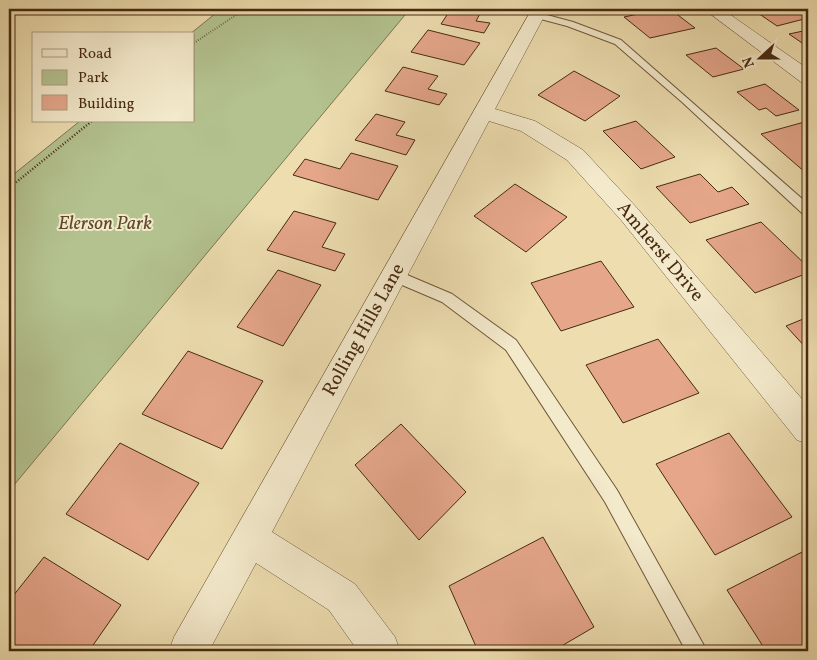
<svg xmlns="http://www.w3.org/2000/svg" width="817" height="660" font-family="Vollkorn,serif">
<rect width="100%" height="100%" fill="#edddaf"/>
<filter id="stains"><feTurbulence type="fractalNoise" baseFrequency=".004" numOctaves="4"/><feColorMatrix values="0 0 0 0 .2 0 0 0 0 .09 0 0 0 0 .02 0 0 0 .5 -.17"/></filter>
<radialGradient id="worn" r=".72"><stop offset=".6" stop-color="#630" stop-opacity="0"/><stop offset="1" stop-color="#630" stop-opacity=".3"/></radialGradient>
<!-- green -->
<path fill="#b3c28f" stroke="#7d7650" d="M 221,9 L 410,9 L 9,491 L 9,178 L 80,121 L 194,121 L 194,34 L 190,34 Z"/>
<!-- building -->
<path fill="#e5a68a" stroke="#472a11" d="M 451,9 L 482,10 L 476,21 L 490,23 L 484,33 L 441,24 Z
M 662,9 L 670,9 L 695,28 L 650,38 L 624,17 Z
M 752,9 L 800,9 L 808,14 L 808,18 L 777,26 Z
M 428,30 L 480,43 L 464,65 L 411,52 Z
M 808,30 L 808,47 L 789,34 Z
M 716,48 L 744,69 L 713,77 L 686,55 Z
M 403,67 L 438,76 L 428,89 L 447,94 L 439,105 L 385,91 Z
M 574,71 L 620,96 L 585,121 L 538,95 Z
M 765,84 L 799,110 L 776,116 L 766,108 L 759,110 L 737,92 Z
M 376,114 L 405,122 L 396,135 L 415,140 L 406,155 L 355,140 Z
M 636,121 L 675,157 L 641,169 L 603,131 Z
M 808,121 L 808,172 L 806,173 L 761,134 Z
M 351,153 L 398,166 L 378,200 L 293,175 L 305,159 L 340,169 Z
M 700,174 L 718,192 L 732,187 L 749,204 L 690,223 L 656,187 Z
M 515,184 L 567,217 L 526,252 L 474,216 Z
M 294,211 L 336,223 L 322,247 L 345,254 L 335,271 L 267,250 Z
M 761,222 L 808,267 L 808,273 L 755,293 L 706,240 Z
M 601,261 L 634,307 L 561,331 L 531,283 Z
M 278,270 L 321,285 L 283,346 L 237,327 Z
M 808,317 L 808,350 L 786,326 Z
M 658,339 L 699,393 L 623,423 L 586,365 Z
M 188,351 L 263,381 L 222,449 L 142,414 Z
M 401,424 L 466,492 L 419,540 L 355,465 Z
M 729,433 L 792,517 L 715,555 L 656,464 Z
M 120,443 L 199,483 L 148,560 L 66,514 Z
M 543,537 L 594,627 L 553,651 L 478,651 L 449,586 Z
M 808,549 L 808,651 L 766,651 L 727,590 Z
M 44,557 L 121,605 L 89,651 L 9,651 L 9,601 Z"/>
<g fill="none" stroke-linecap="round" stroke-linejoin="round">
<!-- service casing -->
<g stroke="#705738" stroke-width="2">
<path id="service" d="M 536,12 L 573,22 L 621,40 L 808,204 L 808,216 L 803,214 L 682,102 L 615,44 L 567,26 L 533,17 L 531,15 Z
M 393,269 L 452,294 L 516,340 L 617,490 L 707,651 L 686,651 L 605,502 L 506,350 L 442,302 L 388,279 L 386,275 L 388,271 Z"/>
</g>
<!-- minor casing -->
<g stroke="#705738" stroke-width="1">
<path id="minor" d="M 532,9 L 548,9 L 495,109 L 535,121 L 583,150 L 637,208 L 808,406 L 808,444 L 797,440 L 621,220 L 567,160 L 521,131 L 489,121 L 272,532 L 355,584 L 395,637 L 400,651 L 358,651 L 329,610 L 256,563 L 209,651 L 169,651 L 174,637 Z
M 704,9 L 722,9 L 808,69 L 808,84 L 801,82 Z"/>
</g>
<!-- path-far1 -->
<path stroke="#472a11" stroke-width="2" stroke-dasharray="0.5 2" stroke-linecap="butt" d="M 194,43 L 245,9"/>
<!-- path -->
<path stroke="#472a11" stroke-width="2.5" stroke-dasharray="1 2" stroke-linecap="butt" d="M 9,188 L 92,121"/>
<!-- service -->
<use href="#service" fill="#f3e9cb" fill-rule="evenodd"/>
<!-- minor -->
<use href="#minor" fill="#f3e9cb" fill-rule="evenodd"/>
</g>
<g text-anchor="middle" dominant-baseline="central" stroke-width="4" stroke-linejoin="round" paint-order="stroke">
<!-- park labels -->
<g font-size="19" font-style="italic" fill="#5d482a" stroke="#f3e9cb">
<text x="105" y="224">Elerson Park</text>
</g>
<!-- street labels -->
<g font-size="19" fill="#472a11" stroke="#f3e9cb">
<text transform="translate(660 252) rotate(50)">Amherst Drive</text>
<text transform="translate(364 330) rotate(-61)">Rolling Hills Lane</text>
</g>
</g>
<!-- margin -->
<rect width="817" height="660" fill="none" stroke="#edddaf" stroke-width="30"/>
<rect x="10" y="10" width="797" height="640" fill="none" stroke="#472a11" stroke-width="2.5"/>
<rect x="15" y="15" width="787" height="630" fill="none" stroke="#472a11"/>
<!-- legend -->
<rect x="32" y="32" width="162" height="90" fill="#f3e9cb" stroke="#ae9d81"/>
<rect x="42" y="49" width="25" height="8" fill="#f3e9cb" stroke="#ae9d81"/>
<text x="78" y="58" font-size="15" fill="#472a11">Road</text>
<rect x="42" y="70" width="25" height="15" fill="#b3c28f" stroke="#ae9d81"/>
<text x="78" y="82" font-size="15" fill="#472a11">Park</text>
<rect x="42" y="95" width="25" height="15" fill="#e5a68a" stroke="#ae9d81"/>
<text x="78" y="108" font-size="15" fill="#472a11">Building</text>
<!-- north arrow -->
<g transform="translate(760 58) rotate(249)" stroke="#f3e9cb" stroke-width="4" paint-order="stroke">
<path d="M0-4L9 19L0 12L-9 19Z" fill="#472a11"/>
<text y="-8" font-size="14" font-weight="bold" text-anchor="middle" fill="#472a11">N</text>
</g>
<rect width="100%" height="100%" filter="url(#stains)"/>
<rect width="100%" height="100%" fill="url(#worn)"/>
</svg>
